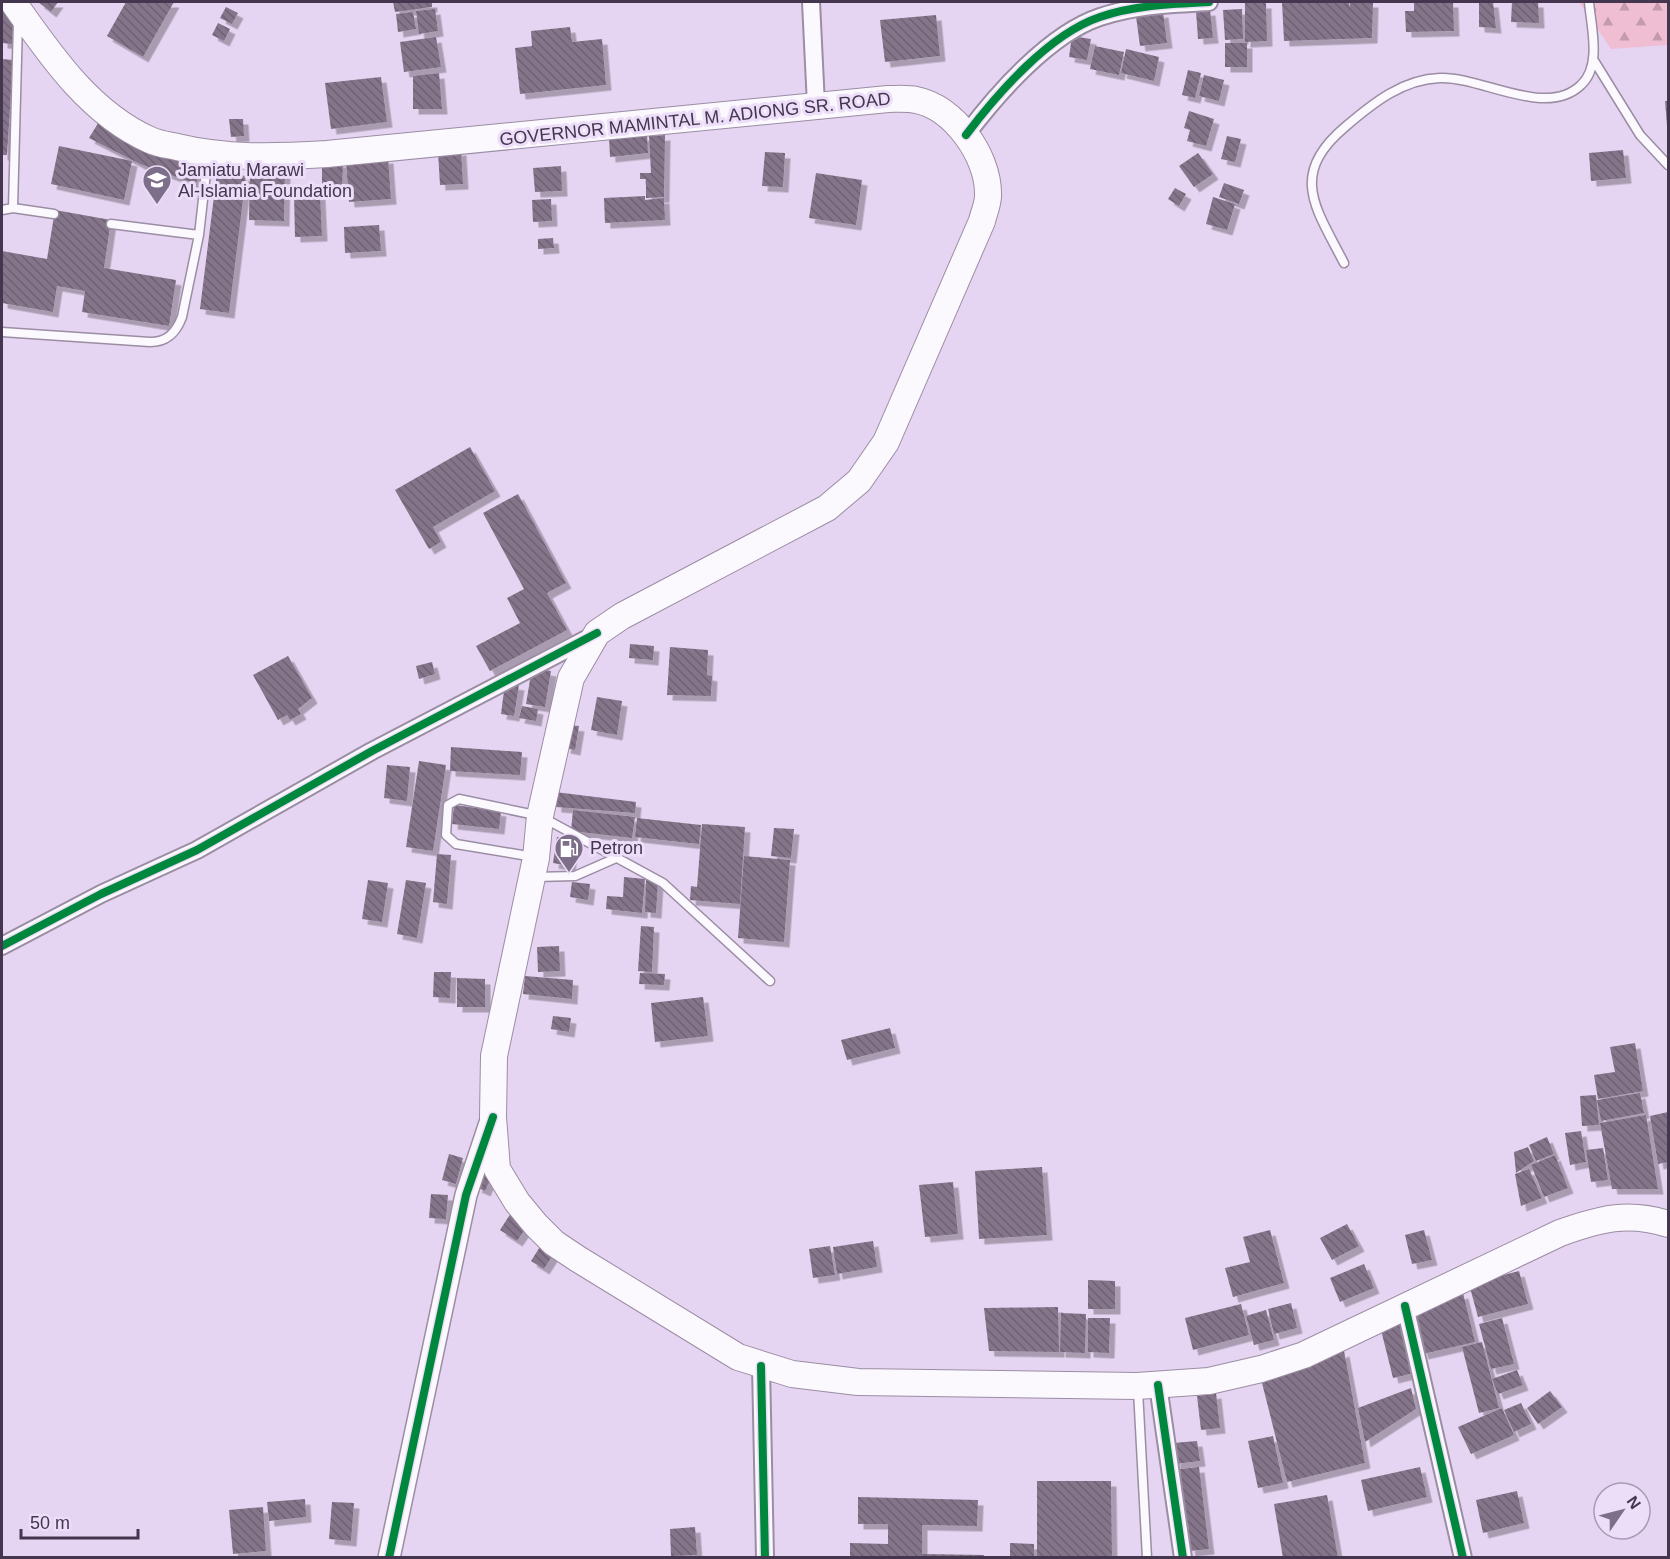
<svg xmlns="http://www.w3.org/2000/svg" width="1670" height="1559" font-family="Arial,sans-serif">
<defs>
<pattern id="forest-firs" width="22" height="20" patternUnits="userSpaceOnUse" patternTransform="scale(1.5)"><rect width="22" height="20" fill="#f0bed2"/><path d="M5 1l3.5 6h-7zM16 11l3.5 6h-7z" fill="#c49bad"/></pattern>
<pattern id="building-back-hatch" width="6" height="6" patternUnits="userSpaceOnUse" patternTransform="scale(1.5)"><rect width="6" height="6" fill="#85758a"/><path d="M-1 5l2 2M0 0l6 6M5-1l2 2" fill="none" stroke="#6f6173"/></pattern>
<filter id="shadow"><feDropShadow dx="5.5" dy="5.5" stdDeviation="0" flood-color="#0004"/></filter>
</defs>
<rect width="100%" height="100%" fill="#e6d5f2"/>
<!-- forest -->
<path fill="url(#forest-firs)" d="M 1579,2 L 1668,2 L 1668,45 L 1611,49 Z"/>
<!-- building -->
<path fill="url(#building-back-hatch)" filter="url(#shadow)" d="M 38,2 L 58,2 L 51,12 Z
M 126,2 L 174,2 L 143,57 L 107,36 Z
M 393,2 L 432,2 L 432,7 L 395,12 Z
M 1282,2 L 1349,2 L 1349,8 L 1350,2 L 1373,2 L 1372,38 L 1284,41 Z
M 1414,2 L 1453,2 L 1454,31 L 1406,32 L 1405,11 L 1414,11 Z
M 1479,2 L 1493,2 L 1496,28 L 1479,27 Z
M 1512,2 L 1538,2 L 1539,23 L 1511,22 Z
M 1245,3 L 1266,3 L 1267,41 L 1245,42 Z
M 226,7 L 238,13 L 232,24 L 220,18 Z
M 435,9 L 438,31 L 419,34 L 416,11 Z
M 1242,9 L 1243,39 L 1225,40 L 1223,10 Z
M 2,10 L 14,11 L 12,44 L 2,43 Z
M 1210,10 L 1213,38 L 1198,39 L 1196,11 Z
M 413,12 L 416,29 L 398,32 L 396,14 Z
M 1163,12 L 1167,43 L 1140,46 L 1136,16 Z
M 936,15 L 940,56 L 885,62 L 880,20 Z
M 218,23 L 230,29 L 224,41 L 212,35 Z
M 570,27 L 572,42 L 602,39 L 606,85 L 520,94 L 515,48 L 532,46 L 531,31 Z
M 1072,36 L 1091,39 L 1087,60 L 1069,57 Z
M 436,37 L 441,67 L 404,72 L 400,42 Z
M 1225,43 L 1247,43 L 1247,67 L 1225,67 Z
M 1095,46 L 1124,52 L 1119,75 L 1090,69 Z
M 1126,49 L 1159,57 L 1154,81 L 1121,73 Z
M 2,59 L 13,60 L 7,155 L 2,155 Z
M 1188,70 L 1201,73 L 1195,98 L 1182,95 Z
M 439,73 L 442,109 L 413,109 L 413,76 Z
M 1204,75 L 1224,80 L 1219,101 L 1199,96 Z
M 381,77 L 387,122 L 331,129 L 325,83 Z
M 1665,101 L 1668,101 L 1668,126 L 1667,126 Z
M 1189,111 L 1214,119 L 1206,146 L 1187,141 L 1190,130 L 1184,128 Z
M 229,119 L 243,119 L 244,136 L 231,137 Z
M 100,120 L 202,161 L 196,184 L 140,164 L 89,138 Z
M 647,135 L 648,153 L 610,157 L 609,138 Z
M 665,135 L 664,197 L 646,198 L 646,179 L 640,179 L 640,173 L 651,173 L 649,136 Z
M 1227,136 L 1241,139 L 1235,162 L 1221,159 Z
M 59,146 L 132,161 L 124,200 L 51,184 Z
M 461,150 L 463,184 L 440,185 L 438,152 Z
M 1623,150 L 1626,178 L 1591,181 L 1589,153 Z
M 765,152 L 785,153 L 783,187 L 762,186 Z
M 1198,153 L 1213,174 L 1194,187 L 1179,166 Z
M 388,158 L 391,199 L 349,202 L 346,161 Z
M 322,161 L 343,162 L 342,191 L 322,190 Z
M 250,166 L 263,166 L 262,172 L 285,172 L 284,221 L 249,220 Z
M 561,166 L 562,191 L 535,192 L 533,168 Z
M 217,172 L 246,176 L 229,313 L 200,309 Z
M 816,173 L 862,180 L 856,225 L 809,218 Z
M 1224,183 L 1244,190 L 1239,204 L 1219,197 Z
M 1175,188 L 1186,194 L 1179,206 L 1168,199 Z
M 320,194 L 322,236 L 295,237 L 294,195 Z
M 645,196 L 645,200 L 664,198 L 665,220 L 605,223 L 604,198 Z
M 1213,197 L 1235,204 L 1227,230 L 1206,224 Z
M 551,199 L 552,221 L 533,222 L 532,200 Z
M 55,210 L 111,220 L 104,268 L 176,280 L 169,326 L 82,312 L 85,291 L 57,286 L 53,312 L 2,303 L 2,251 L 47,259 Z
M 379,225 L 381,251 L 345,253 L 344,227 Z
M 553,238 L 554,248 L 538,249 L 538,239 Z
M 470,447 L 495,491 L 433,527 L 441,542 L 429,549 L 395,490 Z
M 518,494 L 566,583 L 547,593 L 567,630 L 490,671 L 476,646 L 520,623 L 507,598 L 524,589 L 483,513 Z
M 630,644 L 654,646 L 653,660 L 629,658 Z
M 670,647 L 708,650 L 707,675 L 712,676 L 711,696 L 667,695 Z
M 288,656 L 312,698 L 298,709 L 301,714 L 290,720 L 287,715 L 278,720 L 253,675 Z
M 432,662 L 435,674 L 419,679 L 416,666 Z
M 532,668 L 551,671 L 545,707 L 526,704 Z
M 505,683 L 519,685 L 514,716 L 501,714 Z
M 597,697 L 622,701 L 617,735 L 591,730 Z
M 522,706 L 538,709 L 536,721 L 519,718 Z
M 569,725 L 579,726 L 575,750 L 565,748 Z
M 451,747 L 522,752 L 520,775 L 450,771 Z
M 419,761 L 446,765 L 433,851 L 406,847 Z
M 387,765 L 410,767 L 407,801 L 384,798 Z
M 555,792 L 636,802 L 635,813 L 556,807 Z
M 454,805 L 501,811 L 499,829 L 452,824 Z
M 573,810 L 635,817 L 632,838 L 571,831 Z
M 637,818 L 701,825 L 699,844 L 635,837 Z
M 702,824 L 745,827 L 740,904 L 690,900 L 691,886 L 697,887 Z
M 774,828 L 794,829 L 791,858 L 771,856 Z
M 557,837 L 574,840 L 570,866 L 553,863 Z
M 437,854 L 451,855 L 447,904 L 433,902 Z
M 744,856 L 790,860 L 784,942 L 738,938 Z
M 624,877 L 645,879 L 642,913 L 606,909 L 607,896 L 623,897 Z
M 368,880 L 388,883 L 382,922 L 362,919 Z
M 406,880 L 426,883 L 417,938 L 397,934 Z
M 646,880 L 658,881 L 656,913 L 645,912 Z
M 572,882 L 590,884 L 588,900 L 570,897 Z
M 641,926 L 654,927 L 652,972 L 638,971 Z
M 559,946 L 560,971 L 538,972 L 537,947 Z
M 434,972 L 451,972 L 450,998 L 433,997 Z
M 640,973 L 665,974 L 664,985 L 639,984 Z
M 525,976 L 573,980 L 572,999 L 523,994 Z
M 457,978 L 485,979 L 485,1007 L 457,1007 Z
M 703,997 L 708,1036 L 655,1042 L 651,1003 Z
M 553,1016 L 571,1018 L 569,1032 L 551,1029 Z
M 890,1028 L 895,1048 L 847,1060 L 841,1040 Z
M 1635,1043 L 1643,1091 L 1598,1099 L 1594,1075 L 1615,1072 L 1610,1047 Z
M 1640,1093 L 1644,1113 L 1601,1121 L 1597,1100 Z
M 1596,1095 L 1599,1125 L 1582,1126 L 1580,1096 Z
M 1668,1112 L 1668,1162 L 1658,1164 L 1650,1116 Z
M 1646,1115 L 1658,1189 L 1612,1189 L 1600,1123 Z
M 1581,1131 L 1586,1162 L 1570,1165 L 1565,1133 Z
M 1547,1137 L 1554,1154 L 1536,1161 L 1529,1145 Z
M 1528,1147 L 1534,1161 L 1516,1173 L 1514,1152 Z
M 1603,1148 L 1608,1180 L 1591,1182 L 1586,1150 Z
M 449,1154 L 463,1158 L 456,1184 L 442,1180 Z
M 1555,1155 L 1568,1188 L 1544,1197 L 1531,1165 Z
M 1042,1167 L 1047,1235 L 979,1239 L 975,1171 Z
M 1529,1169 L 1542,1198 L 1521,1206 L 1515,1174 Z
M 483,1173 L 491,1178 L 485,1191 L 476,1187 Z
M 953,1182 L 958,1234 L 925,1237 L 919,1185 Z
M 431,1194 L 448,1195 L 446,1219 L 429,1218 Z
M 513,1210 L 530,1222 L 517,1241 L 500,1230 Z
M 1347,1224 L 1359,1246 L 1332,1260 L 1320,1238 Z
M 1270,1230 L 1284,1283 L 1233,1297 L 1225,1268 L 1250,1262 L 1243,1237 Z
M 1424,1230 L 1432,1260 L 1412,1264 L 1405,1235 Z
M 873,1241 L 877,1267 L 837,1274 L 833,1247 Z
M 543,1242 L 556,1250 L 544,1269 L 531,1261 Z
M 830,1246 L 835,1275 L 813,1278 L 809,1249 Z
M 1364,1264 L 1374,1288 L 1340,1302 L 1330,1278 Z
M 1519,1271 L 1528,1304 L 1478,1317 L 1469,1284 Z
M 1088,1280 L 1115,1281 L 1115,1309 L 1088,1309 Z
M 1463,1293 L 1475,1342 L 1423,1354 L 1411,1306 Z
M 1291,1303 L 1297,1328 L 1274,1334 L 1268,1309 Z
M 1241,1304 L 1249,1335 L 1193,1350 L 1185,1318 Z
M 1058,1307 L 1059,1352 L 989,1351 L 984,1308 Z
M 1266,1310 L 1274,1340 L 1254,1345 L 1246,1316 Z
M 1061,1313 L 1086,1314 L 1085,1353 L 1060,1352 Z
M 1088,1318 L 1110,1318 L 1109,1353 L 1088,1352 Z
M 1502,1318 L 1514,1364 L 1491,1369 L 1479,1324 Z
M 1401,1324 L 1414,1373 L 1393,1378 L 1381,1330 Z
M 1482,1342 L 1499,1408 L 1479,1413 L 1462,1347 Z
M 1344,1351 L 1365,1463 L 1287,1482 L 1262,1383 Z
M 1517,1370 L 1523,1385 L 1498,1394 L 1492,1379 Z
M 1411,1388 L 1416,1409 L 1365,1442 L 1358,1408 Z
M 1550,1391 L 1562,1407 L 1538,1424 L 1527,1408 Z
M 1216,1393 L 1220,1428 L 1201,1430 L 1197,1396 Z
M 1521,1403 L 1531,1424 L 1514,1432 L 1504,1410 Z
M 1502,1408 L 1514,1435 L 1471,1454 L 1458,1427 Z
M 1273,1436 L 1283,1483 L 1258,1488 L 1248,1441 Z
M 1197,1441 L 1200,1461 L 1175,1464 L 1173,1443 Z
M 1199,1467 L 1209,1549 L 1190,1551 L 1180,1469 Z
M 1420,1467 L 1427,1497 L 1368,1511 L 1361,1480 Z
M 1037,1481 L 1111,1481 L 1112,1558 L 1037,1558 Z
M 1517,1491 L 1524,1523 L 1483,1533 L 1476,1500 Z
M 1327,1495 L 1338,1558 L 1283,1558 L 1274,1504 Z
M 858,1497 L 978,1500 L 977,1526 L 922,1525 L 922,1554 L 984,1555 L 984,1558 L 850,1558 L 850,1543 L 888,1544 L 888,1524 L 858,1524 Z
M 305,1499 L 306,1517 L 269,1521 L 267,1502 Z
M 332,1502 L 354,1503 L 351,1541 L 329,1539 Z
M 263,1507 L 266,1551 L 233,1554 L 229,1510 Z
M 695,1527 L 697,1555 L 671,1556 L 670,1529 Z
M 1010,1543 L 1034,1544 L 1034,1558 L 1010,1558 Z"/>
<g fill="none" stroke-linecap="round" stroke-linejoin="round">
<!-- service casing -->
<g stroke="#9b8da4" stroke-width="11">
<path id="service" d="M 18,22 L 13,208 L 54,214
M 1593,59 L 1640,135 L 1668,165
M 2,210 L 13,208
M 111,224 L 199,235 L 208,155
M 1344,263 C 1316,208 1288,175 1345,127 C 1373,103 1403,79 1440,78 C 1481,76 1546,119 1581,85 C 1602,66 1591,26 1589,2
M 2,332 L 150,342 C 167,342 176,333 182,317 L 199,235
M 534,857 L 456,844 L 446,835 L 448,805 L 459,799 L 540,816 L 663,883 L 770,981
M 535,877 L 575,876 L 616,858
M 1138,1390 L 1147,1558"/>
</g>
<!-- minor casing -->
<g stroke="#9b8da4" stroke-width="20">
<path id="minor" d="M 811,2 L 816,105
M 966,135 C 997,94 1049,34 1100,17 C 1135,5 1172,4 1209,2
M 2,946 L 101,894 L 197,850 L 372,751 L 596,634
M 1405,1306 L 1463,1558
M 761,1366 L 765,1558
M 1158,1385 L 1183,1558"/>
</g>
<!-- tertiary casing -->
<g stroke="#9b8da4" stroke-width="24">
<path id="tertiary" d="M 389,1558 L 466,1195 L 491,1120"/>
</g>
<!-- primary casing -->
<g stroke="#9b8da4" stroke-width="28">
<path id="primary" d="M 13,2 C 49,53 89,113 150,140 C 158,144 168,145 177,147 C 226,159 276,157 327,154 L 888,99 C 897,99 907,98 916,100 C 954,107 988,156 988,193 C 989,202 984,212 982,221 L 886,442 L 859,481 L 827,508 L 622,616 L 597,633 L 571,678 L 540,816 L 536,858 L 494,1056 L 493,1117 L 497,1169 L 517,1202 L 536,1225 L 554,1243 L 578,1259 L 738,1357 L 792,1374 L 858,1382 L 1137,1386 L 1209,1381 L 1261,1369 L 1304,1355 L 1560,1233 C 1599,1219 1628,1211 1668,1224"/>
</g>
<!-- service -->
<use href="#service" stroke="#fbf9fd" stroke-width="8"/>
<!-- minor -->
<use href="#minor" stroke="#fbf9fd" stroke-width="16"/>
<!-- tertiary -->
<use href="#tertiary" stroke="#fbf9fd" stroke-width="21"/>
<!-- primary -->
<use href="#primary" stroke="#fbf9fd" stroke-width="26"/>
<!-- cycleway casing -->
<g stroke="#ecddf8" stroke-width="11">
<path id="cycleway" d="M 966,135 C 997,94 1049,34 1100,17 C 1135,5 1172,4 1209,2
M 2,946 L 101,894 L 197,850 L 372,751 L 597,633
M 1405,1306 L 1463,1558
M 761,1366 L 765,1558
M 1158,1385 L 1183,1558
M 389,1558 L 466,1195 L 493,1117"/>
</g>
<!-- cycleway -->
<use href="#cycleway" stroke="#00873e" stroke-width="8"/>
</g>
<!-- icons -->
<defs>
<g id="university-pin" transform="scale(1.5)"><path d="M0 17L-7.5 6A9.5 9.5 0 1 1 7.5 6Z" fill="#7d6e89" stroke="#ecddf8"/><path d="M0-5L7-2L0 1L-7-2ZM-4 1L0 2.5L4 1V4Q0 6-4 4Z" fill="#fff"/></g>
<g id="fuel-pin" transform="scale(1.5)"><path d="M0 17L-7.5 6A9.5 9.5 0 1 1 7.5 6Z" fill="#7d6e89" stroke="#ecddf8"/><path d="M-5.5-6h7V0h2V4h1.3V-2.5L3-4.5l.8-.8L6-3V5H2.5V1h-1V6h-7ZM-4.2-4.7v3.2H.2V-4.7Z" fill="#fff"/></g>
</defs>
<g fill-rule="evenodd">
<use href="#university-pin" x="157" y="180"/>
<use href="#fuel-pin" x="569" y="848"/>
</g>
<g text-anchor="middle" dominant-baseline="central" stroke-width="6" stroke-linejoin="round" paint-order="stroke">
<!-- street labels -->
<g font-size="18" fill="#453650" stroke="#ecddf8">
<text transform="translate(695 119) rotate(-6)">GOVERNOR MAMINTAL M. ADIONG SR. ROAD</text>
</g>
<!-- poi labels -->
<g font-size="18" fill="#453650" stroke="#ecddf8" text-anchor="start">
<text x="178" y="170">Jamiatu Marawi<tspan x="178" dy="21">Al-Islamia Foundation</tspan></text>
<text x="590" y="848">Petron</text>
</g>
</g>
<!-- border -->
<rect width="1670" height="1559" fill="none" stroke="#453650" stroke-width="6"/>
<!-- north arrow -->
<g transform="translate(1622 1511) rotate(55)"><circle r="28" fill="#ecddf8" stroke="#a99ab5" stroke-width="1.5"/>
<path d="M0-4.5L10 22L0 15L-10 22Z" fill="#7d6e89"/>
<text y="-9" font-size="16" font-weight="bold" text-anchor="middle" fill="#453650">N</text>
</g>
<!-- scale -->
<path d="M21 1529v9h117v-9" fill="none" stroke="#453650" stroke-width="3"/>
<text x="30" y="1529" font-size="18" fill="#453650" stroke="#ecddf8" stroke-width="4.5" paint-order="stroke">50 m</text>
</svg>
